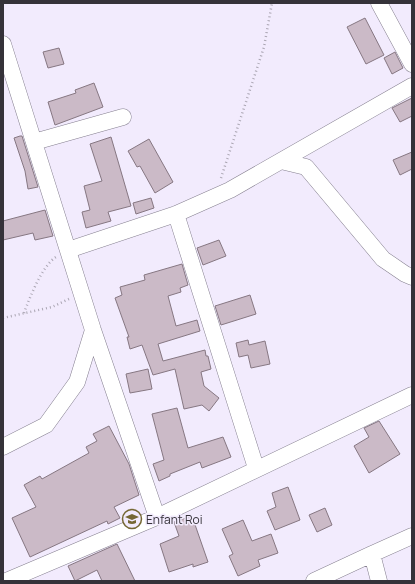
<svg xmlns="http://www.w3.org/2000/svg" width="415" height="584" font-family="Manrope,sans-serif">
<rect width="100%" height="100%" fill="#f2ebfd"/>
<!-- building -->
<path fill="#cbbac7" stroke="#867782" d="M 365,18 L 384,55 L 366,64 L 347,27 Z
M 59,48 L 64,64 L 48,68 L 43,52 Z
M 395,52 L 403,68 L 392,74 L 384,58 Z
M 94,83 L 103,107 L 55,125 L 48,102 L 76,93 L 75,90 Z
M 412,98 L 412,116 L 400,122 L 392,108 Z
M 20,136 L 22,136 L 38,187 L 28,189 L 25,171 L 14,138 Z
M 111,137 L 131,206 L 108,212 L 111,221 L 86,228 L 82,212 L 90,210 L 84,186 L 102,181 L 90,144 Z
M 149,139 L 173,182 L 155,193 L 140,166 L 137,167 L 128,151 Z
M 412,152 L 412,169 L 400,175 L 393,160 Z
M 151,198 L 154,208 L 136,214 L 133,203 Z
M 45,210 L 53,236 L 35,240 L 33,233 L 3,240 L 3,221 Z
M 219,240 L 226,256 L 203,265 L 197,248 Z
M 182,264 L 188,285 L 180,288 L 181,292 L 168,296 L 176,326 L 197,320 L 200,331 L 158,344 L 163,361 L 205,350 L 206,356 L 208,356 L 211,369 L 201,372 L 204,386 L 219,398 L 209,411 L 202,405 L 184,409 L 175,369 L 153,375 L 142,345 L 130,349 L 127,337 L 129,337 L 115,298 L 122,295 L 120,287 L 145,280 L 144,275 Z
M 250,295 L 256,314 L 221,325 L 215,306 Z
M 248,340 L 249,345 L 265,341 L 270,364 L 251,368 L 248,355 L 239,357 L 236,343 Z
M 148,369 L 152,389 L 130,393 L 126,374 Z
M 177,408 L 188,448 L 223,437 L 231,457 L 202,468 L 200,462 L 170,474 L 170,476 L 159,481 L 153,464 L 164,460 L 152,414 Z
M 379,421 L 400,454 L 369,473 L 354,446 L 369,437 L 364,428 Z
M 109,426 L 129,464 L 139,495 L 114,507 L 120,518 L 108,524 L 107,521 L 30,557 L 12,518 L 36,507 L 24,485 L 40,476 L 42,479 L 89,453 L 86,447 L 97,441 L 93,434 Z
M 288,487 L 300,520 L 275,530 L 267,511 L 276,507 L 272,493 Z
M 325,508 L 332,525 L 317,532 L 309,515 Z
M 192,516 L 208,562 L 193,567 L 193,564 L 169,572 L 160,544 L 179,536 L 174,522 Z
M 243,520 L 252,541 L 271,534 L 278,553 L 258,560 L 260,566 L 238,576 L 229,556 L 233,554 L 222,529 Z
M 117,544 L 135,581 L 102,581 L 97,570 L 75,581 L 68,566 Z"/>
<g fill="none" stroke-linecap="round" stroke-linejoin="round">
<!-- street casing -->
<g stroke="#868090" stroke-width="17">
<path id="street" d="M 379,3 L 412,64
M 3,44 L 93,330 L 157,517
M 34,142 L 123,117
M 281,161 L 306,167 L 383,259 L 405,274 L 412,277
M 176,214 L 256,468
M 68,250 L 176,214 L 230,190 L 412,86
M 3,447 L 46,425 L 77,382 L 93,330
M 6,581 L 157,517 L 412,395
M 314,581 L 372,554
M 379,581 L 372,554 L 412,536"/>
</g>
<!-- path -->
<path stroke="#aba6b3" stroke-width="2.5" stroke-dasharray="1 3" stroke-linecap="butt" d="M 221,178 L 264,47 L 272,3
M 24,313 C 30,297 42,266 56,257
M 3,318 L 52,307 L 69,299"/>
<!-- street -->
<use href="#street" stroke="#fff" stroke-width="16"/>
</g>
<!-- icons -->
<defs>
<g id="school-ring" transform="scale(1)"><circle r="9.5" fill="#f2ebfd" stroke="#756734" stroke-width="1.5"/><path d="M0-5L7-2L0 1L-7-2ZM-4 1L0 2.5L4 1V4Q0 6-4 4Z" fill="#756734"/></g>
</defs>
<g fill-rule="evenodd">
<use href="#school-ring" x="132" y="519"/>
</g>
<g text-anchor="middle" dominant-baseline="central" stroke-width="3" stroke-linejoin="round" paint-order="stroke">
<!-- poi labels -->
<g font-size="12" fill="#353239" stroke="#f2ebfd" text-anchor="start">
<text x="146" y="519">Enfant Roi</text>
</g>
</g>
<!-- border -->
<rect width="415" height="584" fill="none" stroke="#353239" stroke-width="8"/>
</svg>
